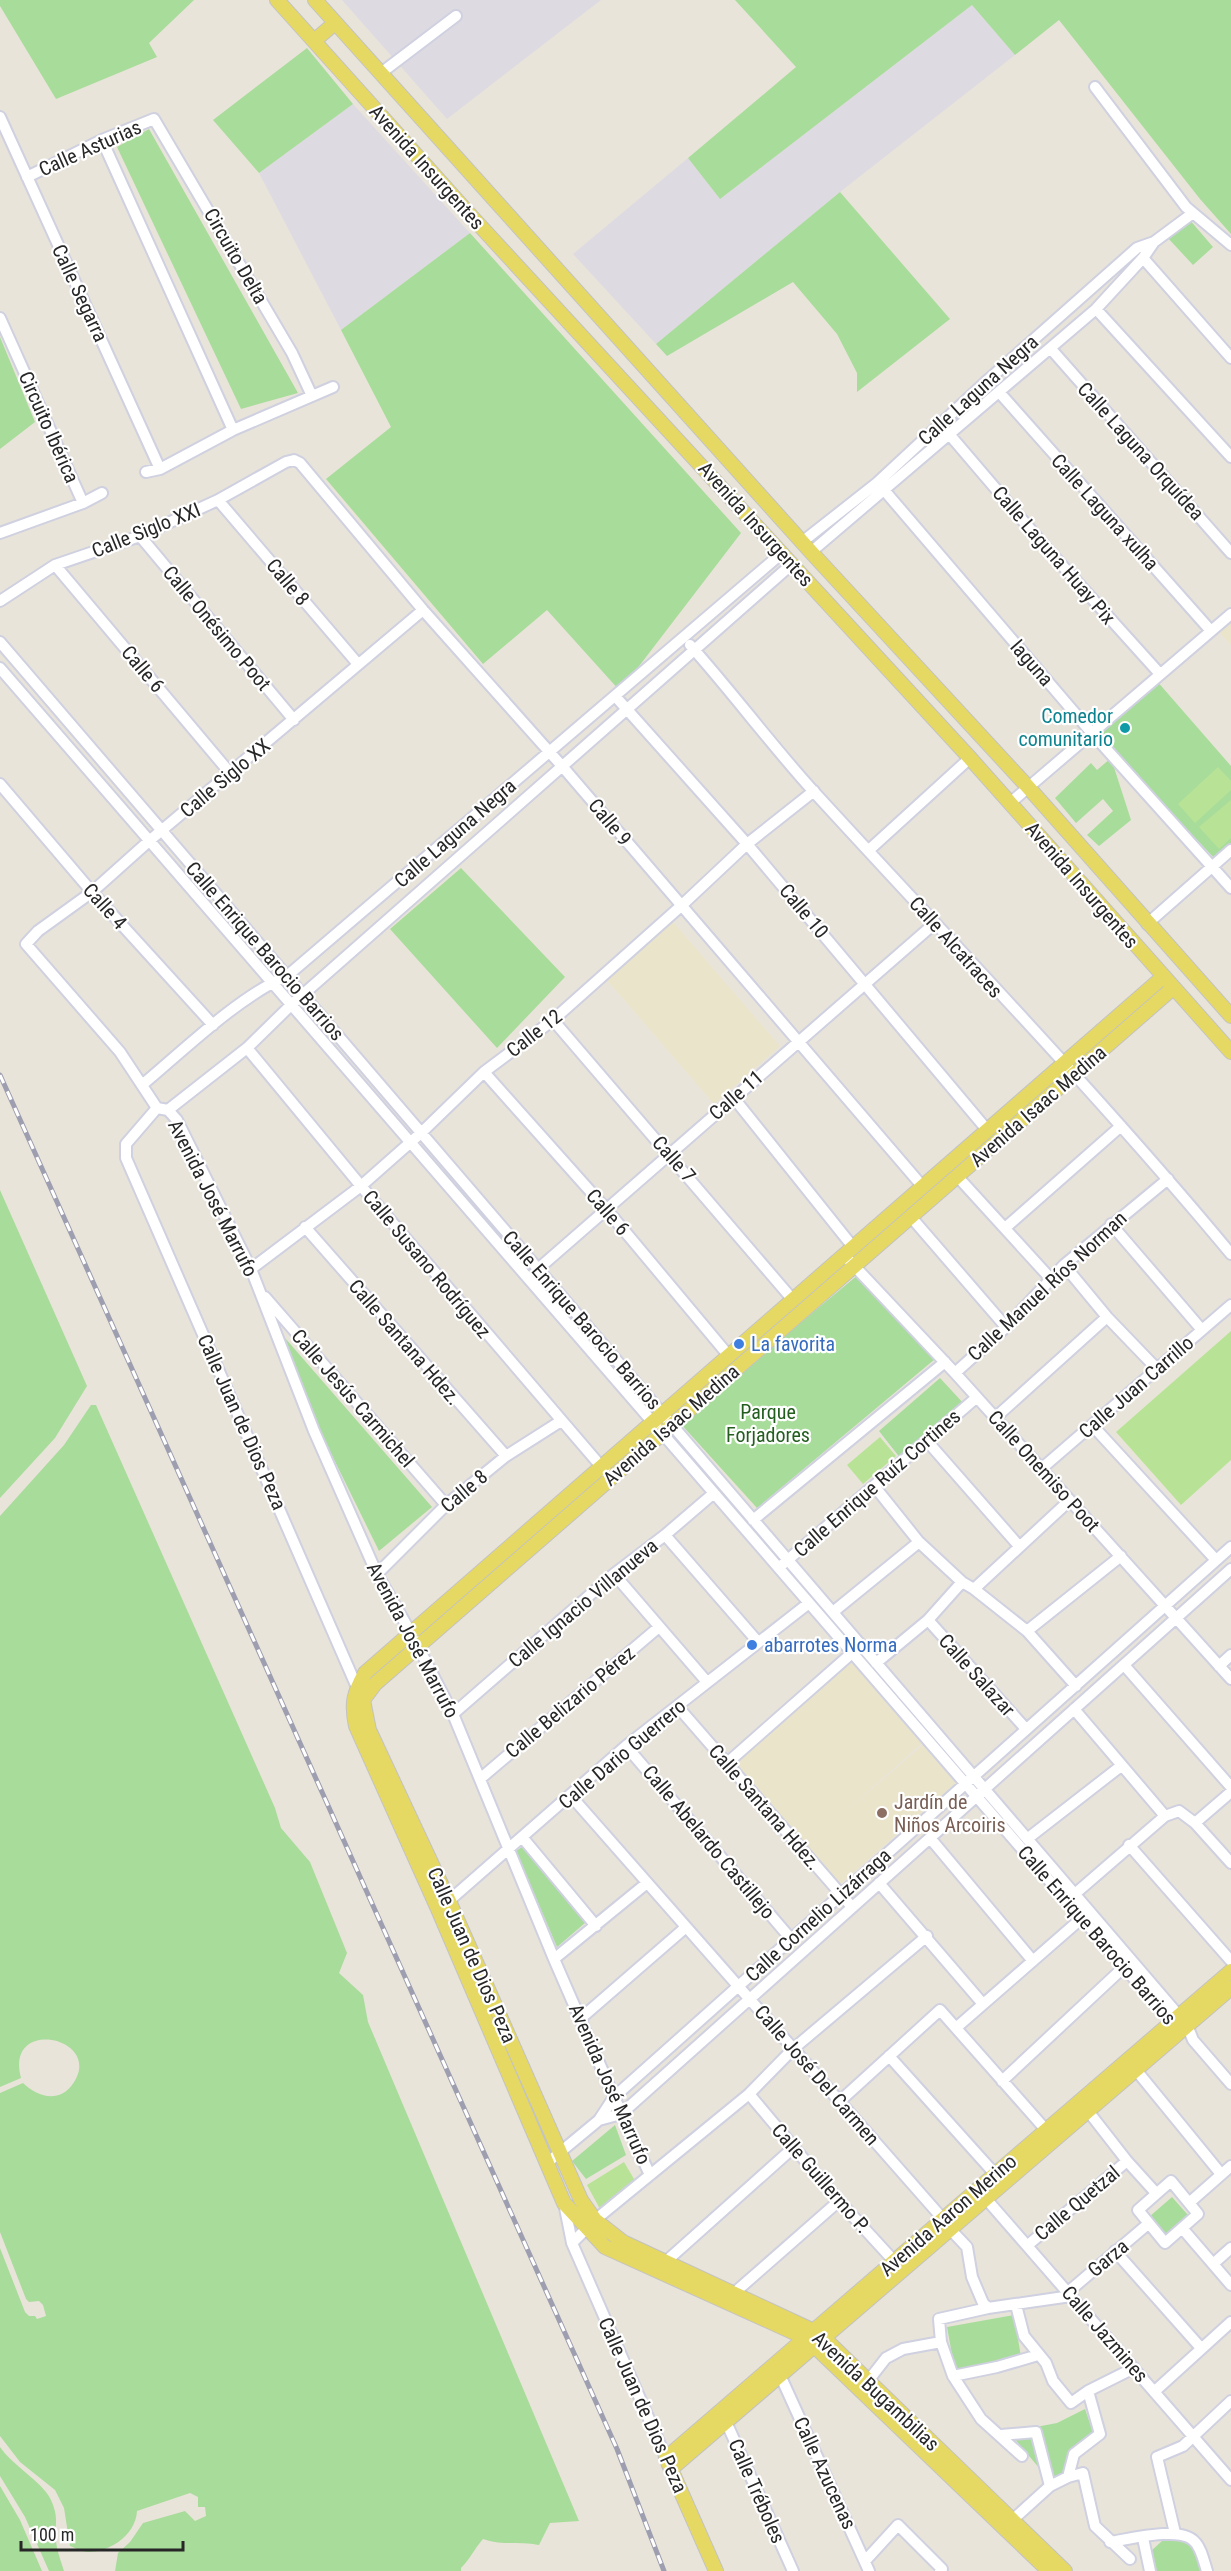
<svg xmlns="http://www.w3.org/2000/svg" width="1231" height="2571" font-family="'Roboto Condensed',sans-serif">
<rect width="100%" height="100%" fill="#e9e4da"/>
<!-- industrial -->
<path fill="#dddae2" d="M 342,0 L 601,0 L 447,119 Z
M 972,5 L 1015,55 L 840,192 L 656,344 L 573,254 L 688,158 L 720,199 Z
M 353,104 L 470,233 L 341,330 L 259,173 Z"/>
<!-- education -->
<path fill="#eae4ca" d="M 1231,621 L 1231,645 L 1219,632 Z
M 673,922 L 780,1046 L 714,1104 L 607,980 Z
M 852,1660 L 923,1742 L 835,1821 L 925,1743 L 958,1781 L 840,1884 L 734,1763 Z"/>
<!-- green -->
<path fill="#a8dc9a" d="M 0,0 L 194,0 L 149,43 L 157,57 L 56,99 L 0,6 Z
M 735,0 L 1231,0 L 1231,234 L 1200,199 L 1059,20 L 1015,55 L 972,5 L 720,199 L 688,158 L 796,67 Z
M 307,48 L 353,104 L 259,173 L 213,120 Z
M 149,129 L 298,393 L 241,409 L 117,147 Z
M 840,192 L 950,319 L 857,392 L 857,373 L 837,334 L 793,282 L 667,356 L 656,344 Z
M 1189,219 L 1213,247 L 1193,265 L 1167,237 Z
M 470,233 L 741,533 L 620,691 L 547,610 L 483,664 L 326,479 L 391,427 L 341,330 Z
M 0,337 L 35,422 L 0,449 Z
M 1156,680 L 1231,766 L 1231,846 L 1216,860 L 1095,732 Z
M 1111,758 L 1131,820 L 1099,846 L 1087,835 L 1113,811 L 1103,799 L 1076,823 L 1055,798 L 1091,763 L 1097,770 Z
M 461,868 L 565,977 L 497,1048 L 390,929 Z
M 0,1190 L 87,1386 L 55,1438 L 0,1498 Z
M 859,1274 L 935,1359 L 757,1508 L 680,1423 Z
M 285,1338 L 432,1507 L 379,1551 L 319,1429 Z
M 940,1378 L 965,1405 L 901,1459 L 879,1431 Z
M 91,1405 L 96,1405 L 275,1808 L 281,1828 L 310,1862 L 347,1953 L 339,1973 L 363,1995 L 368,2022 L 579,2521 L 550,2523 L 539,2545 C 520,2541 502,2546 483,2539 C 475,2548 470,2559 461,2568 L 461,2571 L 115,2571 L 118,2553 L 130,2542 L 143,2523 L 185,2511 L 195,2521 L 206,2516 L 205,2507 L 198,2507 L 198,2497 L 190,2493 L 137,2511 C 136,2534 111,2552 88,2552 C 82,2552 75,2548 70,2546 L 64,2508 L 55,2490 L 20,2462 L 0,2436 L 0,2248 L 25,2312 L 29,2316 L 35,2316 L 37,2319 L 46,2316 L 43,2305 L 39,2301 L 29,2302 L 26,2299 L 0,2232 L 0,2093 L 23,2083 C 37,2097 59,2103 72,2085 C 107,2038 4,2015 21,2078 L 0,2087 L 0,1516 L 64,1445 Z
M 522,1847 L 585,1923 L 557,1947 L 516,1851 Z
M 615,2125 L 626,2155 L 586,2179 L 572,2161 Z
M 1172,2197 L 1188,2215 L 1165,2236 L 1149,2217 Z
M 1014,2315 L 1021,2357 L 955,2371 L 947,2327 Z
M 1085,2409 L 1095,2438 L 1060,2480 L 1051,2482 L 1013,2437 L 1025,2429 L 1057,2423 Z
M 0,2447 C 12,2465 42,2482 50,2498 C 59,2517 55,2520 56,2539 C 56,2549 61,2561 64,2571 L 49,2571 L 25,2517 L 0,2476 Z
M 0,2486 L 20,2520 L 42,2571 L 0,2571 Z
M 1176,2538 C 1196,2542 1197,2554 1202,2571 L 1153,2571 L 1151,2551 L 1162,2541 Z"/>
<!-- pitch -->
<path fill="#b8e396" d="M 1218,767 L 1231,781 L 1231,790 L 1195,823 L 1178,804 Z
M 1231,800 L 1231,838 L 1219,849 L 1199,827 Z
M 1231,1331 L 1231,1460 L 1181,1505 L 1116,1432 Z
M 880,1437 L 896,1456 L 863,1484 L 847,1465 Z
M 624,2162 L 637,2184 L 600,2209 L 587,2185 Z"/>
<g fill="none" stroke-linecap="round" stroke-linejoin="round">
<!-- minor casing -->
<g stroke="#cfd0e0" stroke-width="14">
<path id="minor" d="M 381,73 L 456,16
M 1095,87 L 1186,207 L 1231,245
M 0,117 L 160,469
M 102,140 L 233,430
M 27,177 L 102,140 L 154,119 L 292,353 L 312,396
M 1143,258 L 1231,358
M 1096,309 L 1231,457
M 0,318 L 83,503
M 1051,349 L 1231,553
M 999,392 L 1211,631
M 949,434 L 1042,543 L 1160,674
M 146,472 L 160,469 L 233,430 L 333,387
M 884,490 L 1091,732 L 1231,888
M 218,500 L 358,664
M 0,533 L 83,503 L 102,493
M 140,536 L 294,720
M 802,542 L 877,483 L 988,380 L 1137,248 L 1154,242 L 1193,213
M 811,552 L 1096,309 L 1143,258 L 1154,242
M 55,565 L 230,773
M 0,601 L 55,565 L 140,536 L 218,500 L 286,462 L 294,460 L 300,463 L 423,610 L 562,766 L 923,1187
M 423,610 L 149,841 L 92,892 L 38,931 L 26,944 L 120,1052 L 157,1108 L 168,1110 L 247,1048 L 291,1005 L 792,564
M 0,642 L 1187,2025 L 1193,2040 L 1231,2084
M 690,645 C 733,693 772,746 815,793 C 955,946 1099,1095 1231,1254
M 0,668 L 1176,2027
M 615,696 L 747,844 L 988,1131
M 0,784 L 92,892 L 213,1025
M 1010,803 L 1231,614
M 869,850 L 970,758
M 1147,924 L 1231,850
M 553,1020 L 793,1300
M 247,1048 L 361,1186 L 605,1471
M 484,1072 L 607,1210 L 729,1356
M 142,1085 C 183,1051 239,996 287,976 L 782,553
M 733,1097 L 853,1247
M 157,1108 L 126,1144 L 126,1158 L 359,1692
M 168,1110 L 177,1120 L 251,1269 L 314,1431 L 377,1574 L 411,1633 L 453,1714 L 554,1959 L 614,2097 L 650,2175
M 957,1176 L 1050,1278
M 911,1217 L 1006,1327
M 1111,1224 L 1202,1330
M 305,1227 L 506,1456
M 1005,1228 L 1121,1126
M 844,1255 L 955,1373 L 1231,1679
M 1064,1265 L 1107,1317 L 1158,1370
M 251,1269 L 361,1186 L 421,1133 L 484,1072 L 553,1020 L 681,906 L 747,844 L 814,791
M 538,1269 L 935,923
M 265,1297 L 446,1505
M 955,1373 L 1006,1327 L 1064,1265 L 1168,1179
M 996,1417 L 1107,1317
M 1092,1425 L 1216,1560
M 927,1441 L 1019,1546
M 1041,1469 L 1231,1305
M 875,1487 L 919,1542 L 962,1582 L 974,1589 L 1027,1631 L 1076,1686
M 753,1520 L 945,1362
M 665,1535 L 758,1642
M 783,1564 L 976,1398
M 377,1574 L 446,1505 L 506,1456 L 561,1421
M 614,1574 L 707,1682
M 974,1589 L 1069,1501
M 833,1612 L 919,1542
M 928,1620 L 1026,1729
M 1027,1631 L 1121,1556
M 876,1663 L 928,1620 L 962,1582
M 1124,1665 L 1231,1787
M 1219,1666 L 1231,1655
M 678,1707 L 852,1907
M 1074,1709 L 1165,1816
M 453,1714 L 614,1574 L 665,1535 L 714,1493
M 626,1746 L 791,1939
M 726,1764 L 852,1653
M 481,1778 L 659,1627
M 571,1796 L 943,2219
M 1195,1823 L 1231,1792
M 522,1837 L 596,1926
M 930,1838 L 1033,1961
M 1027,1839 L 1121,1766
M 1129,1845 L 1231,1961
M 879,1883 L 983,2004
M 1069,1899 L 1165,1816 L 1179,1811 L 1195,1823 L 1231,1863
M 443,1906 L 626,1746 L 809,1603
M 554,1959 L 647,1883
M 580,2019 L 685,1928
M 957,2027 L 1082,1918
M 889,2056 L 995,2174
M 1136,2070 L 1221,2174
M 1002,2081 L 1124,1967
M 749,2094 L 839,2201 L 894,2261
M 840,2101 L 940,2010 L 1046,2130
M 1088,2111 L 1127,2161 L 1156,2193
M 599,2120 L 621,2114 L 1231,1569
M 547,2163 L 599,2120 L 614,2097 L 1231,1547
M 1171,2181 L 1198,2214 L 1165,2243 L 1138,2210 Z
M 981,2193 L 1231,2480
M 564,2203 L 572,2243 L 666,2458
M 1189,2203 L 1231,2166
M 1182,2228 L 1231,2285
M 950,2229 L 967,2247 L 972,2277 L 983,2303 L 988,2308
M 572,2243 L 595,2220 L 749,2094 L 793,2049 L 927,1936
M 1028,2245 L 1127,2161
M 1115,2251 L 1201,2348
M 1213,2264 L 1231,2248
M 662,2265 L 793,2148
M 1068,2292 L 1148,2224
M 733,2294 L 839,2201
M 1016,2305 L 1024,2336 L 1046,2363 L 1053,2381 L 1071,2403 L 1088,2391 L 1134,2368
M 780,2375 L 869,2571
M 953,2376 L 997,2367 L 1038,2355
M 868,2381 L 886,2358 L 903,2349 L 941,2342
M 1155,2391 L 1231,2322
M 723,2415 L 793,2571
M 1001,2435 L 1036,2432 L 1050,2486
M 1022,2456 L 981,2419 L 953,2376 L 941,2342 L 939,2319 L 988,2308 L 1071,2296
M 1068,2477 L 1074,2454 L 1100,2434 L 1088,2391
M 1008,2524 L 1050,2486 L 1068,2477 L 1083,2473 L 1095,2526 L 1130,2559
M 1175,2533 L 1157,2457 L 1183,2446 L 1231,2401
M 1143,2538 L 1150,2571
M 1110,2542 C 1130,2539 1180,2526 1194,2541 C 1201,2547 1204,2562 1207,2571
M 865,2561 L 898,2525 L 942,2569 L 940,2571"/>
</g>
<!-- major casing -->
<g stroke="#c3c3c3" stroke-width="16">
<path id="major" d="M 277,0 L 472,217 L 970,758 L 1231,1052
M 315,0 L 811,552 L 1028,787 L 1231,1016
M 314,41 L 335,23
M 671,2469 L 1231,1988
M 716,2571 L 666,2458 L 1231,1971
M 1049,2571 L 806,2338 L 605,2247 L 564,2203 L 438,1909 L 356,1726 C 351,1703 354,1693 365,1673 L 1163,977
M 1065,2571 L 824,2338 L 814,2331 L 623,2242 L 595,2220 L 581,2200 L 449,1901 L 369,1730 L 363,1700 L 375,1684 L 1173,988"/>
</g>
<!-- minor -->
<use href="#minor" stroke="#fff" stroke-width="10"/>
<!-- major -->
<use href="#major" stroke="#e5d863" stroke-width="14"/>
<!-- rail casing -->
<g stroke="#9d9eb0" stroke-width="5">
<path id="rail" d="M 0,1075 L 617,2449 L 664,2571"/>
</g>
<!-- rail -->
<use href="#rail" stroke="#fff" stroke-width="3" stroke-dasharray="9" stroke-linecap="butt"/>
</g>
<!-- markers -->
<circle fill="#0f9aa8" stroke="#fff" stroke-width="2" cx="1125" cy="728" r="6"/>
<g fill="#3f7fe0" stroke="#fff" stroke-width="2">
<circle cx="739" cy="1344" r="6"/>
<circle cx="752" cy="1645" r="6"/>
</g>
<circle fill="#8d6e63" stroke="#fff" stroke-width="2" cx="882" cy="1813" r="6"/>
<g text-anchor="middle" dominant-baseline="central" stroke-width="4.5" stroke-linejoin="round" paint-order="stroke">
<!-- street labels -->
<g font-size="20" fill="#272727" stroke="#fff">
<text transform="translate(90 148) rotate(-24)">Calle Asturias</text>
<text transform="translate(427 167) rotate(48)">Avenida Insurgentes</text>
<text transform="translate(236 256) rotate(60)">Circuito Delta</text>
<text transform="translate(80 293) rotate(65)">Calle Segarra</text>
<text transform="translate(978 390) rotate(-42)">Calle Laguna Negra</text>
<text transform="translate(49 427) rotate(66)">Circuito Ibérica</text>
<text transform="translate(1141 451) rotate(48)">Calle Laguna Orquídea</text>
<text transform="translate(1105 512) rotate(48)">Calle Laguna xulha</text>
<text transform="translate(756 524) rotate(48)">Avenida Insurgentes</text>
<text transform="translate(146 530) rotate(-22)">Calle Siglo XXI</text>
<text transform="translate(1054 555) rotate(49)">Calle Laguna Huay Pix</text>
<text transform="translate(288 582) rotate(50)">Calle 8</text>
<text transform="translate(217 628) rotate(50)">Calle Onésimo Poot</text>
<text transform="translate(1032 663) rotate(49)">laguna</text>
<text transform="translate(143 669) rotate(50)">Calle 6</text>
<text transform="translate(225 778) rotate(-40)">Calle Siglo XX</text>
<text transform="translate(610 822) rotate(50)">Calle 9</text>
<text transform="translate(455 833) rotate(-41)">Calle Laguna Negra</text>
<text transform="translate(1082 885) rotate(49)">Avenida Insurgentes</text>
<text transform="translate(105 906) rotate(48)">Calle 4</text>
<text transform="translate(804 911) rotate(50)">Calle 10</text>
<text transform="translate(956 947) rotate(48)">Calle Alcatraces</text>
<text transform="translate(265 951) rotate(49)">Calle Enrique Barocio Barrios</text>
<text transform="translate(534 1033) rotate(-38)">Calle 12</text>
<text transform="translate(736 1095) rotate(-41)">Calle 11</text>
<text transform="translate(1038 1106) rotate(-41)">Avenida Isaac Medina</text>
<text transform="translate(674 1159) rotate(49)">Calle 7</text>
<text transform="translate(213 1198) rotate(63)">Avenida José Marrufo</text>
<text transform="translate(608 1212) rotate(49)">Calle 6</text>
<text transform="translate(427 1264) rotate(50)">Calle Susano Rodríguez</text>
<text transform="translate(1047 1286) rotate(-43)">Calle Manuel Ríos Norman</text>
<text transform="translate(582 1320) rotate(49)">Calle Enrique Barocio Barrios</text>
<text transform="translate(405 1342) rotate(49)">Calle Santana Hdez.</text>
<text transform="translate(1136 1387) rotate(-41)">Calle Juan Carrillo</text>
<text transform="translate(353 1398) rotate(49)">Calle Jesús Carmichel</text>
<text transform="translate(242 1422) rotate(66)">Calle Juan de Dios Peza</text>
<text transform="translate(671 1425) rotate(-41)">Avenida Isaac Medina</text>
<text transform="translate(1044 1471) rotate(48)">Calle Onemiso Poot</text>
<text transform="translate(877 1483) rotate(-41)">Calle Enrique Ruíz Cortines</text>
<text transform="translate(464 1491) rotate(-40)">Calle 8</text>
<text transform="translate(583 1603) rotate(-40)">Calle Ignacio Villanueva</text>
<text transform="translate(413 1640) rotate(62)">Avenida José Marrufo</text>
<text transform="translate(977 1675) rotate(48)">Calle Salazar</text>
<text transform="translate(570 1702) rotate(-40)">Calle Belizario Pérez</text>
<text transform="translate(622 1754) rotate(-40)">Calle Dario Guerrero</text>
<text transform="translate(765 1807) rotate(49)">Calle Santana Hdez.</text>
<text transform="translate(709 1842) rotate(50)">Calle Abelardo Castillejo</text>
<text transform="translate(818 1915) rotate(-42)">Calle Cornelio Lizárraga</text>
<text transform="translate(1097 1935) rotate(49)">Calle Enrique Barocio Barrios</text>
<text transform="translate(472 1955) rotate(66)">Calle Juan de Dios Peza</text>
<text transform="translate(817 2075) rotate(49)">Calle José Del Carmen</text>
<text transform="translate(610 2084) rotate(66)">Avenida José Marrufo</text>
<text transform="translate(821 2178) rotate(49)">Calle Guillermo P.</text>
<text transform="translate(1077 2203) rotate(-40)">Calle Quetzal</text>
<text transform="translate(948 2215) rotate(-41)">Avenida Aaron Merino</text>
<text transform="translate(1108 2258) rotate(-40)">Garza</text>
<text transform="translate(1105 2334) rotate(49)">Calle Jazmines</text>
<text transform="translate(876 2391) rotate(43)">Avenida Bugambilias</text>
<text transform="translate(643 2405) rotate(66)">Calle Juan de Dios Peza</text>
<text transform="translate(825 2473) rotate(65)">Calle Azucenas</text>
<text transform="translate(757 2491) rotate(66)">Calle Tréboles</text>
</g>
<!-- culture labels -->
<g font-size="20" fill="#0d838f" stroke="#fff" text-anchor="end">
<text x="1113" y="716">Comedor<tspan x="1113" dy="23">comunitario</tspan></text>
</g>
<!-- shop labels -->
<g font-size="20" fill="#366cbe" stroke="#fff" text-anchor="start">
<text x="751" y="1344">La favorita</text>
<text x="764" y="1645">abarrotes Norma</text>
</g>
<!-- park labels -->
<g font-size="20" fill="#235e1e" stroke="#fff">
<text x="768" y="1412">Parque<tspan x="768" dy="23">Forjadores</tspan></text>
</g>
<!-- education labels -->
<g font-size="20" fill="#785e54" stroke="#fff" text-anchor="start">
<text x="894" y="1802">Jardín de<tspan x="894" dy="23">Niños Arcoiris</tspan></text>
</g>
</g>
<!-- scale -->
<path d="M21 2541v9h162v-9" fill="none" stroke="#272727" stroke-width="3"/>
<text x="30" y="2541" font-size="18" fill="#272727" stroke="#ffffff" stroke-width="4.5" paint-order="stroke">100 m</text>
</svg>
